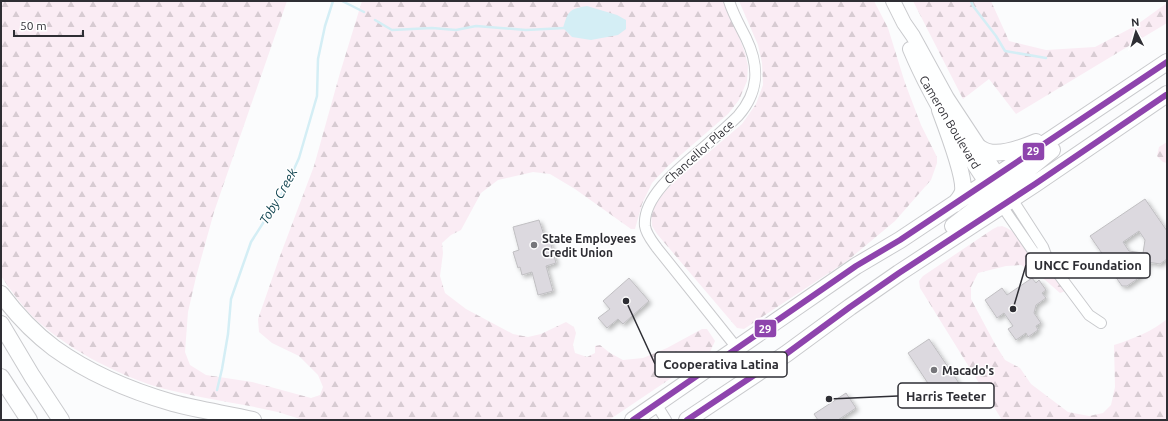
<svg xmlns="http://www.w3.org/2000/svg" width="1168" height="421" font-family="Ubuntu,sans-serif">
<defs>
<pattern id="forest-firs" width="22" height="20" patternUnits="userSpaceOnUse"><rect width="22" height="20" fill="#faecf4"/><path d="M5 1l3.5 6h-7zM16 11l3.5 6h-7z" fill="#d7cbd2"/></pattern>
<filter id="shadow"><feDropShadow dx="2.5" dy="2.5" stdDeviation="2" flood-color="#0004"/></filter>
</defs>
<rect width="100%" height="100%" fill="#fbfcfd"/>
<!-- forest -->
<path fill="url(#forest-firs)" d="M 1,1 L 287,1 L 214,212 L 196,277 L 188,312 L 185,352 L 190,365 L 206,375 L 252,382 L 311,398 L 320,395 L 323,387 L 318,375 L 299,356 L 272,343 L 259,332 L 258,319 L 280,256 L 314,166 L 340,73 L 362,1 L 726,1 L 745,53 L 748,66 L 747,81 L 739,100 L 728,114 L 668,166 L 652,183 L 642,204 L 635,229 L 631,229 L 575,189 L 550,174 L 533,172 L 498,180 L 481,193 L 461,230 L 451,235 L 442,243 L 443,253 L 440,276 L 445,293 L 466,309 L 513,334 L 528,337 L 541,334 L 566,322 L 574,327 L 576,333 L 573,345 L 575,353 L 587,357 L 595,353 L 595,346 L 600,345 L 610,353 L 623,360 L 643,358 L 667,348 L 702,329 L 707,329 L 715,341 L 710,352 L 609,420 L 303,420 C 293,417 283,413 273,411 C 234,402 190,397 151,385 C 110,371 67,348 35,319 C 22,306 11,291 1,276 Z
M 739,1 L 874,1 L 888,28 L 905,83 L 921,125 L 937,157 L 937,163 L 931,180 L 895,221 L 847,261 L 744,329 L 737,328 L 657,234 L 652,226 L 651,214 L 656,201 L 674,182 L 742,124 L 756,104 L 763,85 L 762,63 L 758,45 Z
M 913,1 L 991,1 L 1009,41 L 1046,50 L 1095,47 L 1135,26 L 1167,3 L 1167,23 L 1016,114 L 989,79 L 963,99 Z
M 1167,142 L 1167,163 L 1163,162 L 1157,156 L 1159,147 Z
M 1002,226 C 1020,232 1024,248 1036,260 C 1042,265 1049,267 1054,273 C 1058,278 1062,285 1066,291 L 1060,293 L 1044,279 L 1021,265 L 1006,266 L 978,273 L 971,287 L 971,299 L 995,344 L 1005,360 L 1020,368 L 1031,384 L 1068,412 L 1089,416 L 1103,413 L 1111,405 L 1115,387 L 1114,345 C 1133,339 1153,331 1167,319 L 1167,420 L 1002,420 L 920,288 L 919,281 L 923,276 L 993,229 L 997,227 Z"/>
<!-- water -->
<path fill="#d4eef5" d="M 587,6 L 617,15 L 626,20 L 626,29 L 618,35 L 591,40 L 572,37 L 563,28 C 568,11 569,9 587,6 Z"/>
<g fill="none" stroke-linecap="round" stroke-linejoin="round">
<!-- stream -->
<path stroke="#d4eef5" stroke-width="2.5" d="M 342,1 L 364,12
M 971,1 L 973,6 L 996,36 L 1005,51 L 1046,58
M 375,20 L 392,30 L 432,28 L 456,30 L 476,26 L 526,30 L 565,28
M 217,390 L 222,369 L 228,334 L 231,299 L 251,242 L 286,187 L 299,158 L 317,96 L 318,59 L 325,26 L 333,1"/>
</g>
<!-- building -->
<path fill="#dcd9df" stroke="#c0bfc2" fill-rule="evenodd" filter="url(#shadow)" d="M 1145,199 L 1167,231 L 1167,259 L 1160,264 L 1148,262 L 1146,273 L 1127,286 L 1122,286 L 1115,276 L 1117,275 L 1090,236 ZM 1139,231 L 1145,240 L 1143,253 L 1129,251 L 1123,242 Z
M 539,220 L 545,238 L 549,237 L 556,263 L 546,266 L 553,291 L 538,295 L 532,272 L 522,275 L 520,267 L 518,268 L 513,252 L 519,250 L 513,227 Z
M 629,278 L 649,301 L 623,324 L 618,319 L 607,328 L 598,318 L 610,309 L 603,301 Z
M 1032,278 L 1036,283 L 1039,280 L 1046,290 L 1042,293 L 1046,298 L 1036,305 L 1034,313 L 1041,323 L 1036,326 L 1038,330 L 1028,337 L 1026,333 L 1016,340 L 1008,329 L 1013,326 L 1004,313 L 997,318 L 985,300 L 1002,288 L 1007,295 Z
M 929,339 L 963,389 L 956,393 L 952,387 L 941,395 L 939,391 L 935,394 L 908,353 Z
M 846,393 L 856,408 L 838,420 L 818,420 L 814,414 Z"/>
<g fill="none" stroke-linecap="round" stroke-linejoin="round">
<!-- street casing -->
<g stroke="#c9cacd" stroke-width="12">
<path id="street" d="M 729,1 C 733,14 740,26 746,38 C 760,67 759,92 738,116 C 727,127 715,137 704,147 C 683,165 642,196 645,226 C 646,234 652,241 657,248 L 737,348
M 1012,199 L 1043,247 L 1048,260 L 1089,315 L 1101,323
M 1002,206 L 1033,251 L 1040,257 L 1048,260
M 656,404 L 666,420"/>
</g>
<!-- secondary casing -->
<g stroke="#c9cacd" stroke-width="16">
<path id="secondary" d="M 893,1 L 904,23 L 913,36 L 947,98 L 1003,183
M 910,49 C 923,80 939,109 957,138 C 968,156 981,174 992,192"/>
</g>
<!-- primary casing -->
<g stroke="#c9cacd" stroke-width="18">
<path id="primary" d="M 940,110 C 946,126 965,176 963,191 C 962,196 958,200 955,204
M 980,148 C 994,159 1022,148 1036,142
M 1002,206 L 1000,196 L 1003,190 L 1052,150
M 953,226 L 996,193 L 999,186 L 999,181
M 1,294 C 16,314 34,333 54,348 C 90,374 131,391 173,403 C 199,410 227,414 253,420
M 1,324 L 32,376 L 61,420
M 1,377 L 29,420
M 633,420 L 856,266 L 900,240 L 1167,62
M 687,420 L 786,354 L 850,307 L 899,273 L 1035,184 L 1167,94"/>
</g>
<!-- street -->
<use href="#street" stroke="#feffff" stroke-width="10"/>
<!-- secondary -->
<use href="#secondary" stroke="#feffff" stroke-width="14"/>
<!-- primary -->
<use href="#primary" stroke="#feffff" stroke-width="16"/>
<!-- bus-1 casing -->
<g stroke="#fff" stroke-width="9">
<path id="bus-1" d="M 633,420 L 856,266 L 900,240 L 1167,62
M 687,420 L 786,354 L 850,307 L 899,273 L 1035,184 L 1166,95"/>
</g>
<!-- bus-1 -->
<use href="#bus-1" stroke="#8e44ad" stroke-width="6"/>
</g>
<!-- markers -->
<g fill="#76767a" stroke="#fff" stroke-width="1.5">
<circle cx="534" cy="245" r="4"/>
<circle cx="934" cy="370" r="4"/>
</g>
<g text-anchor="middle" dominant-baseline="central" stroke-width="3" stroke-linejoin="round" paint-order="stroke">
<!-- street labels -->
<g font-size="12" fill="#2e2e34" stroke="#fff">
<text transform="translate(950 122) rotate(59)">Cameron Boulevard</text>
<text transform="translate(699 152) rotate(-42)">Chancellor Place</text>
</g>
<!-- poi labels -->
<g font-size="12" font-weight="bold" fill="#2e2e34" stroke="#fff" text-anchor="start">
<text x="542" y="238">State Employees<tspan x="542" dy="14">Credit Union</tspan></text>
<text x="942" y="370">Macado's</text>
</g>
<!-- water labels -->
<g font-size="13" font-style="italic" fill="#0e424e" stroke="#fff">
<text transform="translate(278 196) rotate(-60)">Toby Creek</text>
</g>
</g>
<!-- callouts -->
<path fill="none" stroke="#2e2e34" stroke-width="1.5" d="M1013 309L1026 265M626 301L655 364M829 399L898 396"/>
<g fill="#2e2e34" stroke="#fff" stroke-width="1.5">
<circle cx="1013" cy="309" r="4"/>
<circle cx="626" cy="301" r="4"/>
<circle cx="829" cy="399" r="4"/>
</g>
<g fill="#fff" stroke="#2e2e34" stroke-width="1.5">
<rect x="1026" y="253" width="124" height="25" rx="4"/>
<rect x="655" y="352" width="132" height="25" rx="4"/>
<rect x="898" y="383" width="96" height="25" rx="4"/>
</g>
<g font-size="13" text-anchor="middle" font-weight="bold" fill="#2e2e34">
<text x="1088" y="270">UNCC Foundation</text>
<text x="721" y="369">Cooperativa Latina</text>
<text x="946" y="401">Harris Teeter</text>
</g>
<g stroke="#fff" stroke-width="1.5">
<rect x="1022" y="142" width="23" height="19" rx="4" fill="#8e44ad"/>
<rect x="754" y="319" width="23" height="19" rx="4" fill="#8e44ad"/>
</g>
<g font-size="11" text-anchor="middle" font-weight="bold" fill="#fff">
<text x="1033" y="155">29</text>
<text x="765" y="333">29</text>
</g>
<!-- border -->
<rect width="1168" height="421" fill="none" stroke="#2e2e34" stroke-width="4"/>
<!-- north arrow -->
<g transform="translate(1136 32) rotate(355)" stroke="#ffffff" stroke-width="3" paint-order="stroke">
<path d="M0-3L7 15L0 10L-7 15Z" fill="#2e2e34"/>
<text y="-6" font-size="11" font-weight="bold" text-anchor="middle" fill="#2e2e34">N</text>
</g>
<!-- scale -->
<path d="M14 30v6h69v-6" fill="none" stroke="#2e2e34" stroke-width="2"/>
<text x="20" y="30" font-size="12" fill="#2e2e34" stroke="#ffffff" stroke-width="3" paint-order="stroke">50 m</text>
</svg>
